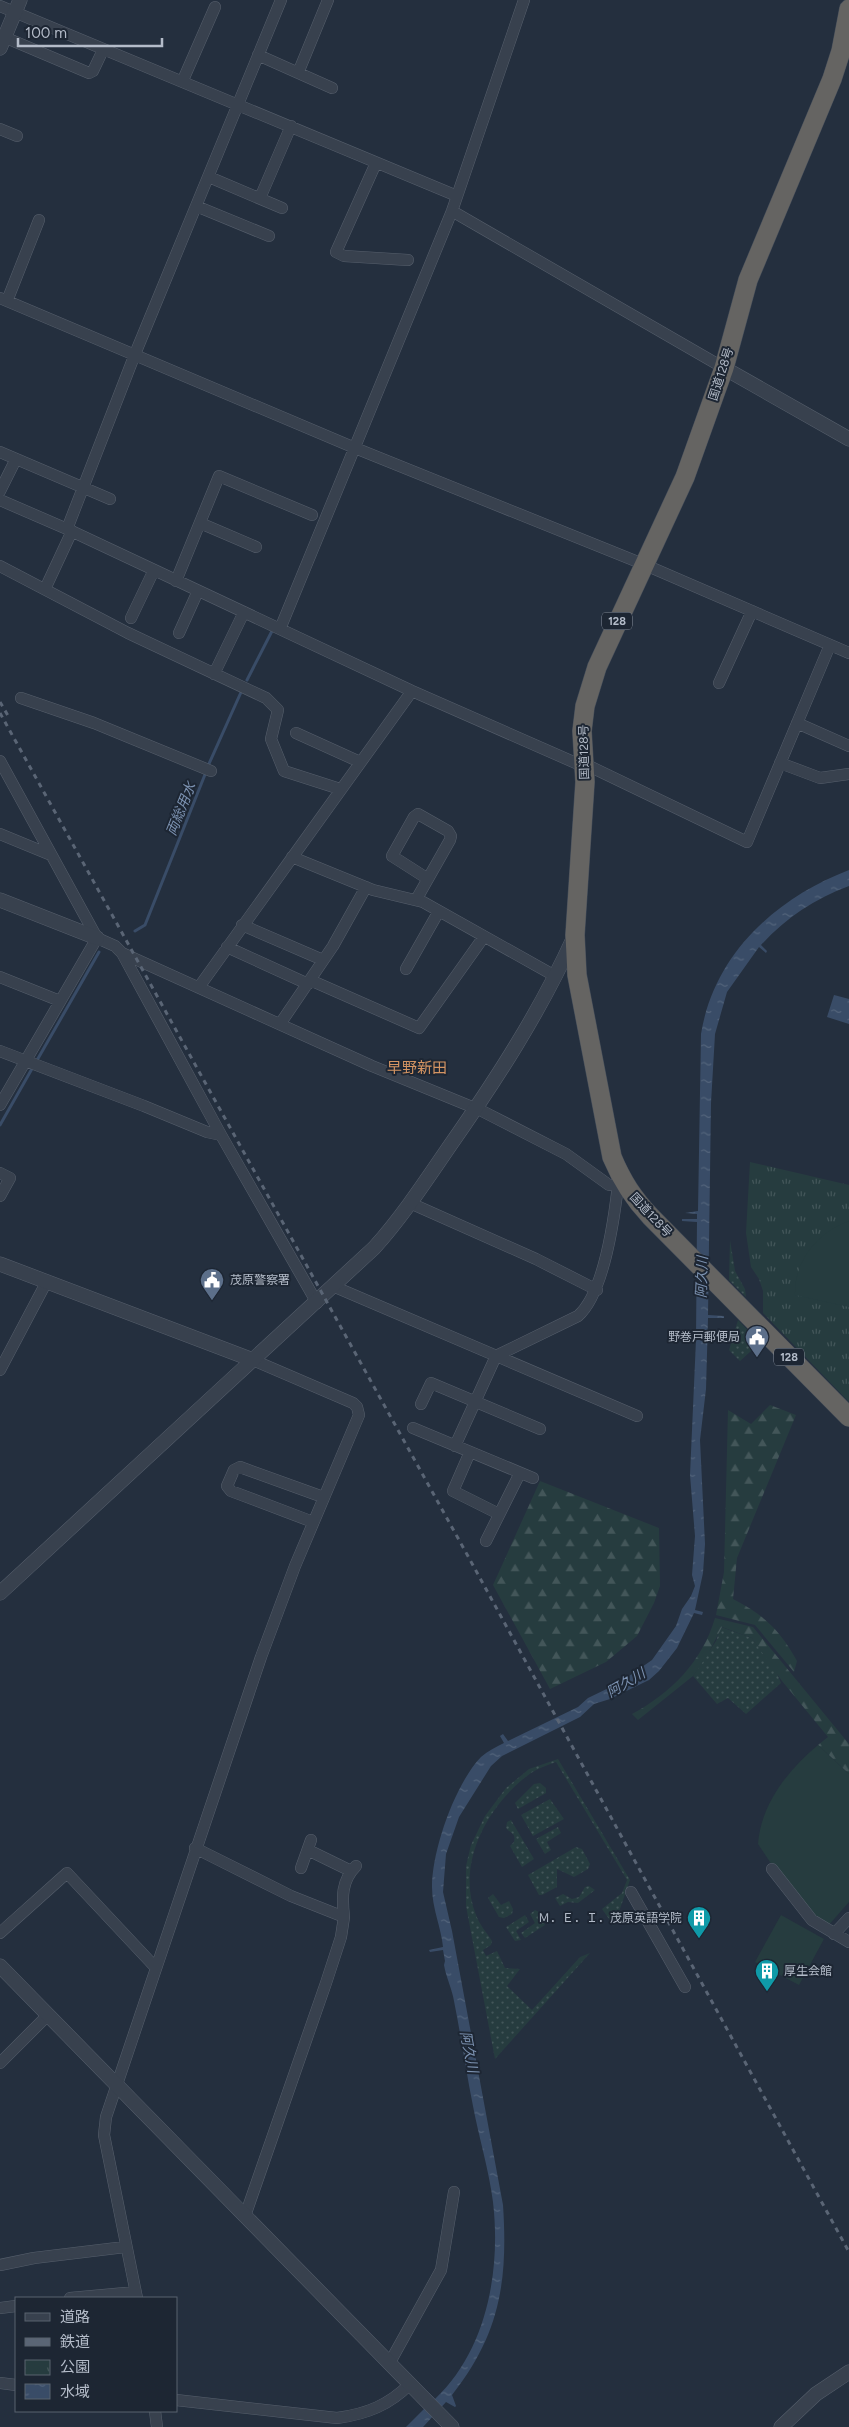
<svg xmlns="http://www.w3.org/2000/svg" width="849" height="2427" font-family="Figtree,'Noto Sans JP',sans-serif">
<defs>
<pattern id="grass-dots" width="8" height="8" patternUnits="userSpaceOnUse" patternTransform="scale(1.25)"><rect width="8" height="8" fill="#263c3f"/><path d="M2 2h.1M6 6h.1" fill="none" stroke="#435659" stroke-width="1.8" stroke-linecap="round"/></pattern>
<pattern id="forest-firs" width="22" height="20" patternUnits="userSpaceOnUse" patternTransform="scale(1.25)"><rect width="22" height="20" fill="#263c3f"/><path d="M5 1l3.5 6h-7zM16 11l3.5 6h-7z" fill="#435659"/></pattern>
<pattern id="park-tufts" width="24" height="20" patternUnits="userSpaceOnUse" patternTransform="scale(1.25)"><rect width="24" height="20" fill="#263c3f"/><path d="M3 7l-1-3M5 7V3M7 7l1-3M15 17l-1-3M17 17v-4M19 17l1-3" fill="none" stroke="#435659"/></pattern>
<pattern id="water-ripples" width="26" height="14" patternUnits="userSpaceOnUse" patternTransform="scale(1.25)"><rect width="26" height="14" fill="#394c67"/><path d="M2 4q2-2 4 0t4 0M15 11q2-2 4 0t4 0" fill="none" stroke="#53647b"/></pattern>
</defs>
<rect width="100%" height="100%" fill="#242f3e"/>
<!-- grass -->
<path fill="url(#grass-dots)" d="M 730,1240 L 735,1271 L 745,1289 L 746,1297 L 729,1280 Z
M 738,1320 L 760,1343 L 740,1361 L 729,1350 Z
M 721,1627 L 752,1638 L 776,1671 L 781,1683 L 746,1714 L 728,1698 L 717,1704 L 693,1676 L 716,1641 Z
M 558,1759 L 630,1880 L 614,1926 L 602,1909 L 622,1893 L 627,1880 L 556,1762 C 548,1765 539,1768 531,1773 C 489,1803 455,1863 476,1915 C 479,1924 487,1933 492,1941 L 491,1945 L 483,1950 L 486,1956 L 497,1951 L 505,1968 L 520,1969 L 507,1986 L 532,2010 L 580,1957 L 590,1953 L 495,2059 L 466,1906 L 466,1866 L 471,1845 L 485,1816 L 506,1788 L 529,1769 Z
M 540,1783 L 546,1788 L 546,1793 L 518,1809 L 515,1803 L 534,1784 Z
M 550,1799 L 564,1819 L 533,1836 L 521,1815 Z
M 511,1820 L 534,1859 L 522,1867 L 510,1846 L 514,1842 C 516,1833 511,1834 506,1828 L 507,1822 Z
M 558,1827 L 561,1833 L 547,1842 L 551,1850 L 545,1854 L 536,1839 Z
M 576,1847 L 582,1849 L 590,1864 L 588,1869 L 574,1877 L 557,1869 L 557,1887 L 542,1895 L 539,1895 L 528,1875 Z
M 589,1886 L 595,1890 L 578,1903 L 568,1902 L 560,1906 L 555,1898 L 563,1894 L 572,1899 L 579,1897 L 585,1887 Z
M 493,1894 L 501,1905 L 509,1901 L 513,1909 L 512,1914 L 504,1918 L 499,1917 L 488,1898 Z
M 535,1910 L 539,1912 L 545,1925 L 525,1938 L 521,1933 L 535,1923 L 530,1914 Z
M 525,1915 L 529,1922 L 516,1931 L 521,1940 L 515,1941 L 506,1927 Z"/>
<!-- forest -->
<path fill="url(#forest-firs)" d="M 770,1405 L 796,1415 L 737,1558 L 733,1599 C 764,1615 780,1630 797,1661 L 794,1672 L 755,1625 L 716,1615 L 724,1572 L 728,1410 L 751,1424 Z
M 540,1481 L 659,1528 L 660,1586 L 654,1603 L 637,1636 L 606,1662 L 550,1689 L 493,1585 Z
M 715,1618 L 753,1627 L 849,1744 L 849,1774 L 818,1745 L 828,1737 L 782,1681 L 752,1638 L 722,1627 L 707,1656 L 693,1676 L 638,1720 L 632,1714 C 671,1693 702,1662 715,1618 Z"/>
<!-- park -->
<path fill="url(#park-tufts)" d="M 750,1162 L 849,1185 L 849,1402 L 763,1313 L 763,1291 L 759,1279 L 751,1267 L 746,1233 Z"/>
<!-- garden -->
<path fill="#263c3f" d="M 849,1221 L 849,1307 L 795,1295 C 794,1261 818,1232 849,1221 Z
M 818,1745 L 849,1774 L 849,1902 L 828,1926 L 821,1922 L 784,1883 L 758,1844 C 761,1804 788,1770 818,1745 Z
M 781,1915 L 824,1939 L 799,1985 L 755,1962 Z"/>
<!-- water -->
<path fill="url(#water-ripples)" d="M 849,870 L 849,886 C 814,899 786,918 761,945 L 767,951 L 766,953 L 759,947 L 727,992 L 715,1034 L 711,1103 L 708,1315 L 724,1316 L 724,1318 L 708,1318 L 706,1389 L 700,1440 L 705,1544 L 703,1573 L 695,1610 L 703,1612 L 702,1615 L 694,1613 L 677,1648 L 659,1671 L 649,1680 L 610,1699 L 594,1704 L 580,1717 L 502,1756 L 491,1766 L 459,1817 L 446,1854 L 443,1892 L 452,1931 L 503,2205 C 508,2281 500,2334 452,2395 L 456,2406 L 455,2407 L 446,2402 L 423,2427 L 406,2427 L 433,2400 L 429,2393 L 435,2399 C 487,2350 501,2270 493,2202 C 489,2170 479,2138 473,2106 C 466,2071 461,2036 454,2001 C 452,1989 446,1977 444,1965 L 445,1961 L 443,1950 L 430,1952 L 429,1950 L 443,1947 C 441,1927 432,1908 432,1887 C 432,1850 455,1784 481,1757 C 488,1751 496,1747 504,1743 L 500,1736 L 503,1734 L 508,1741 L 578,1707 L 588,1698 L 619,1683 L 652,1660 L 676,1626 L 682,1609 L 691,1596 L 695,1586 L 692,1575 L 695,1536 L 690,1475 L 696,1340 L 697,1222 L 682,1221 L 682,1219 L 697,1219 L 697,1214 L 685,1213 L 698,1211 L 701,1034 C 714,954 776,898 849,870 Z
M 834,995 L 849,999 L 849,1024 L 827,1017 Z"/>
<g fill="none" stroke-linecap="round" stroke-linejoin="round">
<!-- stream -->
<path stroke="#394c67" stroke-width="3" d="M 247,680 L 272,631
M 208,766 L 242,690
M 135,931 L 145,925 L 206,772
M 36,1062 L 99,952
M 0,1125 L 33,1067"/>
<!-- minor casing -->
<g stroke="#565f6c" stroke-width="12">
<path id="minor" d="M 0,6 L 457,196
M 4,37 L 89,73 L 93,71 L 103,50
M 258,55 L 332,88
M 298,73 L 328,0
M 183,80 L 215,7
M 0,129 L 17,136
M 376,163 L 336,252 L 344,256 L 408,260
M 209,177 L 282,208
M 260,198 L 291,126
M 196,206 L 269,236
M 452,211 L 724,368
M 0,298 L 355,448 L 643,564 L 849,653
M 7,301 L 39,220
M 0,452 L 110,499
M 0,491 L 16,459
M 0,500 L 67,529 L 412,691 L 578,764 L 591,767 L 747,842 L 830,645
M 200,523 L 256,547
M 67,529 L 135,354 L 281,0
M 0,566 L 128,633 L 266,698 L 278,710 L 271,739 L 284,771 L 340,789
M 176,581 L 219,476 L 312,515
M 45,589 L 72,531
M 131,618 L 154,570
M 280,629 L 452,211 L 524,0
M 179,633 L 198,591
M 214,674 L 244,612
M 719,683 L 752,611
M 21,698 L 94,723 L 211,771
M 797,723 L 849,746
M 296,733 L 360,762
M 0,761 L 97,938 L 115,946 L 122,953 L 221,1135 L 317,1303
M 780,763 L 820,778 L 849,774
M 0,834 L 51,855
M 292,857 L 373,890 L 423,902 L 555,976
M 416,900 L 450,840 L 451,836 L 448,831 L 418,814 L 414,817 L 392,856 L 428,879
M 242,925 L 323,960
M 227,947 L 308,984
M 122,953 L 372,1066 L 482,1111 L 566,1154 L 609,1185 L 624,1185
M 406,969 L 439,911
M 0,977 L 60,1001
M 310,980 L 419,1028 L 483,938
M 199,987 L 412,691
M 280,1024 L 333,946 L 366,887
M 0,1051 L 144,1106 L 207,1132 L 221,1135
M 0,1105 L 97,938
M 0,1173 L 10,1178 L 0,1196
M 410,1203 L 536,1259 L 597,1290
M 335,1287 L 637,1416
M 0,1370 L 46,1283
M 421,1404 L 431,1383 L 540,1429
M 413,1428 L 533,1478
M 455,1446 L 496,1356 L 578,1316 C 604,1293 614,1220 618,1185
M 470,1452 L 453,1491 L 499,1514
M 313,1522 L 231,1491 L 227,1486 L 234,1470 L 240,1467 L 323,1497
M 486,1541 L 520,1473
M 195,1848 L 291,1896 L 344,1917 L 341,1937 L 326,1983 L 245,2216
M 308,1850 L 351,1871
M 301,1868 L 311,1840
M 772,1869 L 812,1920 L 849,1942
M 631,1892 L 685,1987
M 344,1917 C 342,1898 341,1881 356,1866
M 0,1933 L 67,1873 L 156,1968
M 834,1934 L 849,1918
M 0,2063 L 48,2015
M 0,2265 L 34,2258 L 125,2247
M 70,2298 L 136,2292
M 137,2298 L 104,2135 L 106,2117 L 261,1657 L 295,1566 L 359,1415 L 357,1407 L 353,1403 L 253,1360
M 0,2308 L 16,2306
M 389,2364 L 441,2270 L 454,2192
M 0,2383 L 16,2385
M 176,2400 L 337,2418 C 367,2414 389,2405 410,2384
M 155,2411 L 157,2427"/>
</g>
<!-- tertiary casing -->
<g stroke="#565f6c" stroke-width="15">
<path id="tertiary" d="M 0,48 L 20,0
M 724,368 L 849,439
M 0,900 L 97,938
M 0,1264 L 253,1360
M 0,1593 L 374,1248 C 402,1217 425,1182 449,1147 C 496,1080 540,1012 574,937
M 0,1966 L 452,2427
M 781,2427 L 816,2394 L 849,2372"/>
</g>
<!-- trunk casing -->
<g stroke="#434c59" stroke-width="20">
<path id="trunk" d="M 849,9 L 841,51 L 832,79 L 748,280 L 724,368 L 685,477 L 597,667 L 585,706 L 582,731 L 585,782 L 575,935 L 577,975 L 612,1157 C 622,1181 633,1198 651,1217 L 849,1417"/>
</g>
<!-- minor -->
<use href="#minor" stroke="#38414e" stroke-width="11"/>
<!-- tertiary -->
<use href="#tertiary" stroke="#38414e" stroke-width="14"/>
<!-- trunk -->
<use href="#trunk" stroke="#656462" stroke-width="19"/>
<!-- rail -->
<path stroke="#5a6575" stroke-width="3" stroke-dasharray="5 5" stroke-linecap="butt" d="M 0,702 L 10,719
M 0,713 L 469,1558 L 849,2252"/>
</g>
<!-- icons -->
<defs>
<g id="civic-pin" transform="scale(1.25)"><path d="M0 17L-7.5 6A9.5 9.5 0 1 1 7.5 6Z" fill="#5c6f8a" stroke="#1d2633"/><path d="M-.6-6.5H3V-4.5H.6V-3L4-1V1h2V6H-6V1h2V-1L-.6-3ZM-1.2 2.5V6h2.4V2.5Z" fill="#fff"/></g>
<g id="building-pin" transform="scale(1.25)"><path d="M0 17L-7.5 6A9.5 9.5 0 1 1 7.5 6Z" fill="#0f9aa8" stroke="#1d2633"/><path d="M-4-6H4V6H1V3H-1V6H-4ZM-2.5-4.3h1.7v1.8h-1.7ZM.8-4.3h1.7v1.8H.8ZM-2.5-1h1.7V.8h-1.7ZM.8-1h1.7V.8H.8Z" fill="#fff"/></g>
</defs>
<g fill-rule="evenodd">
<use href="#civic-pin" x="212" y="1280"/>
<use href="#civic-pin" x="757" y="1337"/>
<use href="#building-pin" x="699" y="1918"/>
<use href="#building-pin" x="767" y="1971"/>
</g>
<g text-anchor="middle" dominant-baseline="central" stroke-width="4" stroke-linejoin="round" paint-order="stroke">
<!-- shield labels -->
<g fill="#1d2633" stroke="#878f9c" stroke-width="1">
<rect x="602" y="612.5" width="30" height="17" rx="4"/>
<rect x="774" y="1348.5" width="30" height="17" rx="4"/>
</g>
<g font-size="11" font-weight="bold" fill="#b4bcc9">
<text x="617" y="621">128</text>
<text x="789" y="1357">128</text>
</g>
<!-- street labels -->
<g font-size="12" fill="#b4bcc9" stroke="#1d2633">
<text transform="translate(721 374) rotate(-72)">国道128号</text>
<text transform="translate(584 752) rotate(-91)">国道128号</text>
<text transform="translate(651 1215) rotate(47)">国道128号</text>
</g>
<!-- poi labels -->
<g font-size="12" fill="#b4bcc9" stroke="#1d2633" text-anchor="start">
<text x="230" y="1280">茂原警察署</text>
<text x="740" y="1337" text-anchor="end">野巻戸郵便局</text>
<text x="682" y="1918" text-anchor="end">Ｍ．Ｅ．Ｉ．茂原英語学院</text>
<text x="784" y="1971">厚生会館</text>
</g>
<!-- water labels -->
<g font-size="14" font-style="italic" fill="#7c92b1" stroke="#1d2633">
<text transform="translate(181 809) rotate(-68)">両総用水</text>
<text transform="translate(702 1277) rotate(-88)">阿久川</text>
<text transform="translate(626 1683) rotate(-31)">阿久川</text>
<text transform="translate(469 2052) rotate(79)">阿久川</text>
</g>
<!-- quarter labels -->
<g font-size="15" fill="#d59563" stroke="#1d2633">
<text x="417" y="1068">早野新田</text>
</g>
</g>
<!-- legend -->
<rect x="15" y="2297" width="162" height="115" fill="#1d2633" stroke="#59626f"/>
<rect x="25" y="2313" width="25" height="8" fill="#38414e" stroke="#59626f"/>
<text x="60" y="2322" font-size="15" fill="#b4bcc9">道路</text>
<rect x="25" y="2338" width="25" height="8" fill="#5a6575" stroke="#59626f"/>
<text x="60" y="2347" font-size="15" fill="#b4bcc9">鉄道</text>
<rect x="25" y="2360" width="25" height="15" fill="url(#park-tufts)" stroke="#59626f"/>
<text x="60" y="2372" font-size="15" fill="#b4bcc9">公園</text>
<rect x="25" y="2384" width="25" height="15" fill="url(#water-ripples)" stroke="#59626f"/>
<text x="60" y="2397" font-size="15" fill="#b4bcc9">水域</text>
<!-- scale -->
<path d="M18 38v8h144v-8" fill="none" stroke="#b4bcc9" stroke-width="2.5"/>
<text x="25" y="38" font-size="15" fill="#b4bcc9" stroke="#1d2633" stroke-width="4" paint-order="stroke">100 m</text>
</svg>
